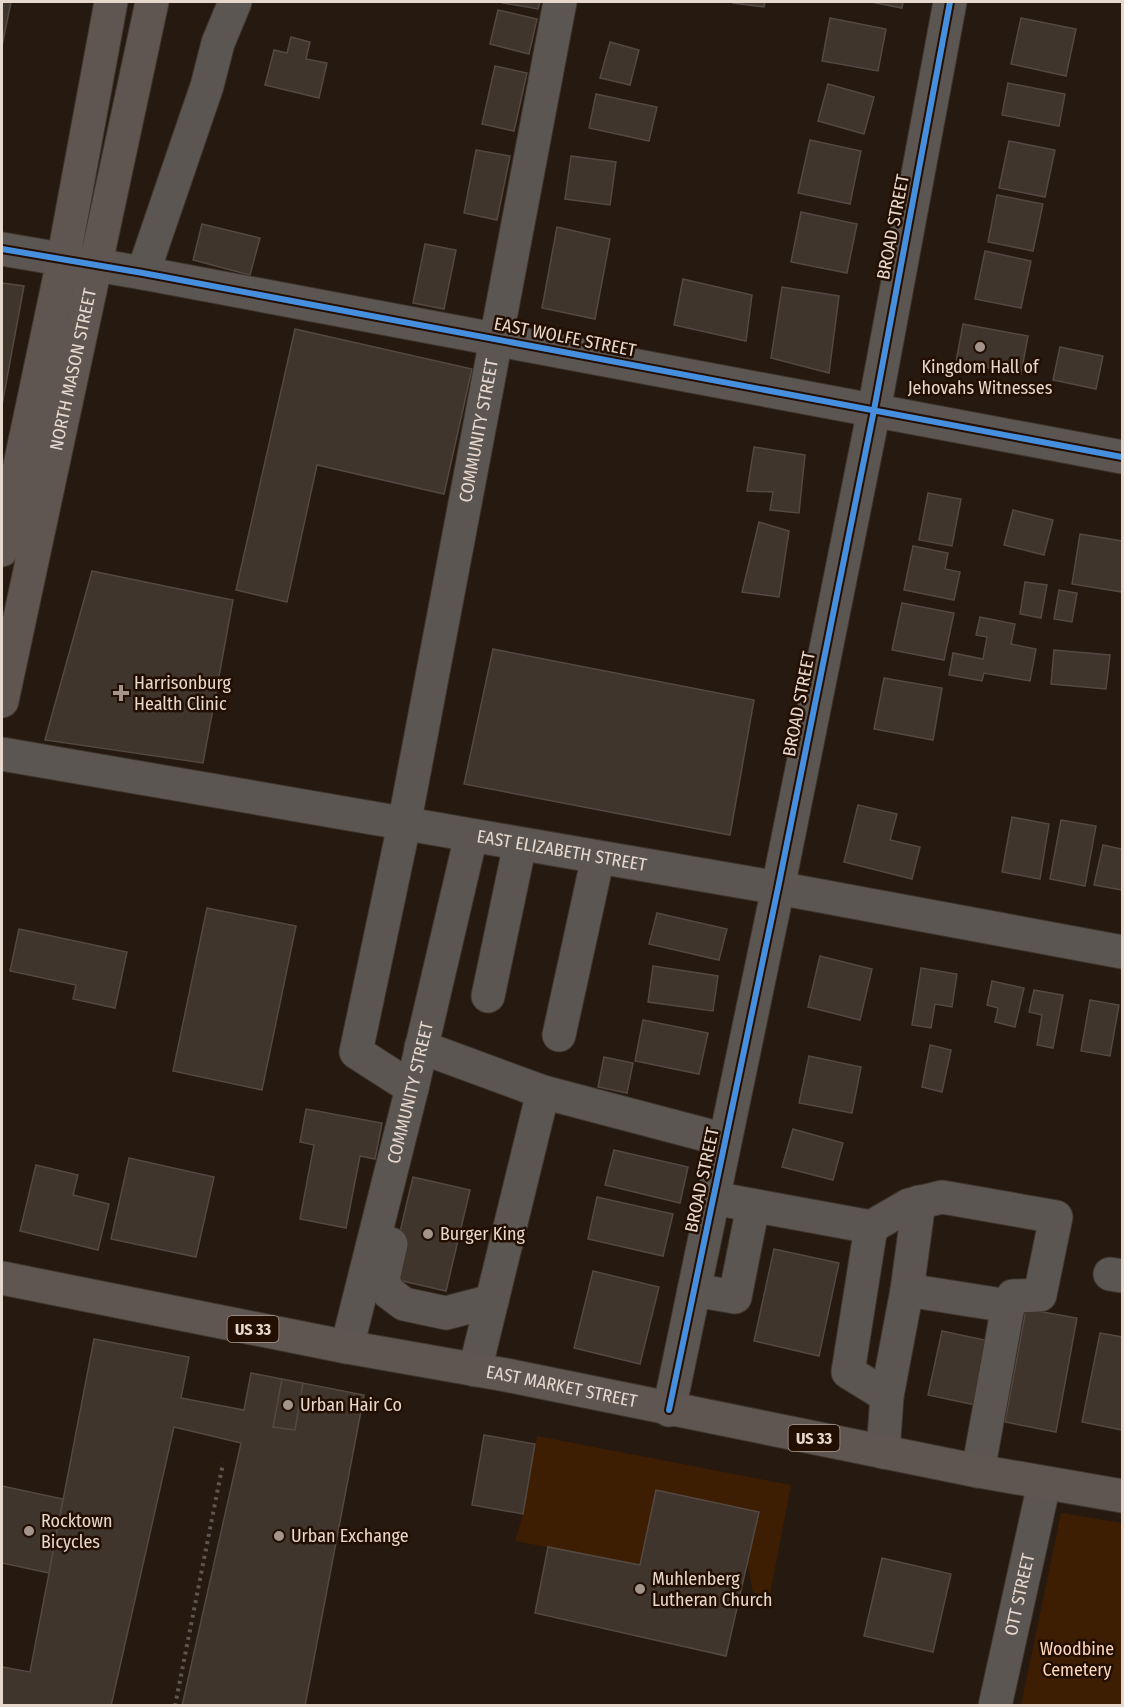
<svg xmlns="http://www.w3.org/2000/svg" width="1124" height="1707" font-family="'Fira Sans Condensed',sans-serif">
<rect width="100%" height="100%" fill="#251910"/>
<!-- green -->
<path fill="#3d1e03" d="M 537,1436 L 791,1485 L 769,1600 L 753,1593 L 747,1562 L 759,1512 L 656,1491 L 640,1565 L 515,1541 L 523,1514 Z
M 1061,1513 L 1122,1523 L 1122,1705 L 1021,1705 Z"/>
<!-- building -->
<path fill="#3f352c" stroke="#544942" stroke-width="1.5" d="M 2,2 L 11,2 L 2,46 Z
M 504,2 L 540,2 L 538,9 L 503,3 Z
M 733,2 L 765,2 L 764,7 L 733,3 Z
M 871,2 L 903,2 L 902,8 Z
M 498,10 L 537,19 L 529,54 L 490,44 Z
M 830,18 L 886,29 L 878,71 L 822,61 Z
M 1021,18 L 1076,29 L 1066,76 L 1011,64 Z
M 291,37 L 310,42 L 306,59 L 327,63 L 319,98 L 265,85 L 274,50 L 287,53 Z
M 610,42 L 639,50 L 630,85 L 600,78 Z
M 495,66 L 527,73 L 514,131 L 482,124 Z
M 1008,83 L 1065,94 L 1059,126 L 1002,115 Z
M 828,84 L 874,97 L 864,134 L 818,121 Z
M 596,94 L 657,107 L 649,141 L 589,128 Z
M 810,140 L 861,151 L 850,204 L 798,193 Z
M 1009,141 L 1055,150 L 1045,197 L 999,188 Z
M 476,150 L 510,156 L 497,220 L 464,213 Z
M 571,156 L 616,162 L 610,205 L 565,199 Z
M 997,195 L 1043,204 L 1033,251 L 988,242 Z
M 801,212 L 857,224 L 847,273 L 791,262 Z
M 202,224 L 260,238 L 250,275 L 193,260 Z
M 557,227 L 610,239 L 595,319 L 542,308 Z
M 425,244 L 456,250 L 444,309 L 413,303 Z
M 985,251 L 1031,261 L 1021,308 L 975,299 Z
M 683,279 L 752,295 L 746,341 L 674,325 Z
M 2,283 L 24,286 L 2,405 Z
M 782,287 L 839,296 L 829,373 L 771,358 Z
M 963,324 L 1028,336 L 1021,374 L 956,362 Z
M 295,329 L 472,369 L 444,494 L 317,465 L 287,602 L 236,590 Z
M 1060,347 L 1103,356 L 1096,389 L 1053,380 Z
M 754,447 L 805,455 L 799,513 L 770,510 L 773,492 L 747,491 Z
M 928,493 L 961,499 L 952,546 L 919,540 Z
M 1013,510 L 1053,520 L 1044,555 L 1004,545 Z
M 759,522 L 789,531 L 779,597 L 742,592 Z
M 1080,534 L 1122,541 L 1122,592 L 1072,584 Z
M 913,546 L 948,553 L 945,569 L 960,572 L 954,600 L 904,590 Z
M 92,571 L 233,600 L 203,763 L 45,740 Z
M 1025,582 L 1047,585 L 1041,618 L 1020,614 Z
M 1059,590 L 1077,593 L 1072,622 L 1054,619 Z
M 902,603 L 954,613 L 944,660 L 892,650 Z
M 980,617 L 1015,624 L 1011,644 L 1036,649 L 1030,681 L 984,673 L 982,681 L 949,675 L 953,653 L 983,659 L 987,637 L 976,635 Z
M 493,649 L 754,700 L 730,835 L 464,784 Z
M 1054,650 L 1110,655 L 1106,689 L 1051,684 Z
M 884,678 L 942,688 L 933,740 L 874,729 Z
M 858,805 L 897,814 L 890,840 L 920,847 L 912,879 L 844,862 Z
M 1012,817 L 1049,824 L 1040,879 L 1002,872 Z
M 1061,820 L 1096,826 L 1085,886 L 1050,879 Z
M 1103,845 L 1122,849 L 1122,890 L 1094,885 Z
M 207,908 L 296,926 L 262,1090 L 173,1071 Z
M 657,913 L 727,929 L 719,960 L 649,944 Z
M 19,929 L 127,952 L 115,1008 L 73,999 L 76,985 L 10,971 Z
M 820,956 L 872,969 L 860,1020 L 808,1007 Z
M 653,966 L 718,976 L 713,1011 L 648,1002 Z
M 921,968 L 957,974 L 952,1007 L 935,1004 L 931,1028 L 912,1025 Z
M 992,981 L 1024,988 L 1015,1027 L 995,1022 L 998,1008 L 987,1005 Z
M 1034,990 L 1063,995 L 1053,1048 L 1037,1045 L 1042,1015 L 1029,1012 Z
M 1090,1000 L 1119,1005 L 1110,1056 L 1081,1051 Z
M 643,1020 L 708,1033 L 699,1074 L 635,1061 Z
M 930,1045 L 951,1050 L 942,1092 L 922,1087 Z
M 809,1056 L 861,1067 L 852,1113 L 799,1103 Z
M 604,1057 L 633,1063 L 627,1093 L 598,1087 Z
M 306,1109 L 382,1123 L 375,1159 L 360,1156 L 346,1228 L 300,1219 L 314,1145 L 300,1142 Z
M 793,1129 L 843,1143 L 833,1180 L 782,1167 Z
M 614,1150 L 688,1167 L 680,1203 L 605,1185 Z
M 129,1158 L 214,1177 L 196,1257 L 111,1239 Z
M 36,1165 L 78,1175 L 73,1195 L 109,1204 L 98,1250 L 20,1231 Z
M 413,1177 L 470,1190 L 446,1291 L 389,1278 Z
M 597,1197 L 673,1214 L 663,1256 L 588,1239 Z
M 774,1249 L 839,1263 L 819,1356 L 754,1341 Z
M 593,1271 L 659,1287 L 640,1364 L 574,1348 Z
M 1026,1309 L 1077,1318 L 1056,1432 L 1005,1422 Z
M 942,1331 L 994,1342 L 980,1406 L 928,1395 Z
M 1100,1333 L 1122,1337 L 1122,1430 L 1082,1422 Z
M 94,1339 L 189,1357 L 181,1398 L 244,1410 L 251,1373 L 364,1395 L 305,1706 L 182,1706 L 241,1443 L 174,1427 L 111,1706 L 2,1706 L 2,1667 L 30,1672 Z
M 282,1379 L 303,1383 L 295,1430 L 273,1427 Z
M 484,1435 L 535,1444 L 523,1514 L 472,1505 Z
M 2,1486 L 63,1499 L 49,1573 L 2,1563 Z
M 656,1490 L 759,1512 L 726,1656 L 535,1613 L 548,1547 L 640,1565 Z
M 882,1558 L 951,1574 L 933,1652 L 864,1636 Z"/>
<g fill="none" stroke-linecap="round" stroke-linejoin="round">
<!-- minor casing -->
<g stroke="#3e352c" stroke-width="35">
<g id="minor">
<path d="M 2,249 L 143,273 L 1122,457"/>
<path d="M 143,273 L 207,86 L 218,43 L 235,2"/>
<path id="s1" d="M 2,754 L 778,888 L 1122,952"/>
<path d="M 488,996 L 520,844"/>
<path d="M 559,1035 L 598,857"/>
<path d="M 421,1047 L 543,1092 L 725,1140"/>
<path id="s2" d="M 412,1088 L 356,1052 L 404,825 L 560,2"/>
<path d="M 713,1198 L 871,1227 L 848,1372 L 887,1396"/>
<path d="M 871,1227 L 909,1205 L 942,1197 L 1056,1217 L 1040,1295 L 1013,1296 L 1008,1306"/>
<path d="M 391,1244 L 383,1279 L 388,1292 L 404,1304 L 446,1313 L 492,1301"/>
<path d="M 1110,1274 L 1122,1276"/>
<path d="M 694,1290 L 735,1297 L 753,1206"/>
<path d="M 907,1290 L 919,1202"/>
<path id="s3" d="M 347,1347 L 412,1088 L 471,836"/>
<path d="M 475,1370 L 543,1092"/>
<path d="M 669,1410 L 778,888 L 874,410 L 950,2"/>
<path d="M 883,1452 L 887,1396 L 907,1290 L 1008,1306 L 978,1471"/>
<path id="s4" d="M 995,1706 L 1044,1484"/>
</g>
</g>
<!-- major casing -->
<g stroke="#3e352c" stroke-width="35">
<g id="major">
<path d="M 2,550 L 63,261 L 111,2"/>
<path id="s5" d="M 2,701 L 152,2"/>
<path id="s6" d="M 2,1278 L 347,1347 L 506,1375 L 978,1471 L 1122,1496"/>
</g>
</g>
<!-- path -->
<path stroke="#5d5652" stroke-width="4" stroke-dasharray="3 4.5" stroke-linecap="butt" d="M 175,1706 L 223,1463"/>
<!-- minor -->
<use href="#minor" stroke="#5c5652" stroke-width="33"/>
<!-- major -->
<use href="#major" stroke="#5f5551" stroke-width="33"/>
<!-- cycleway casing -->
<g stroke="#230f02" stroke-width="10">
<path id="cycleway" d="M 2,249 L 143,273 L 1122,457
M 669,1410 L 778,888 L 874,410 L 950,2"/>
</g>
<!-- cycleway -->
<use href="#cycleway" stroke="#468fdf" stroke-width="6"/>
</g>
<!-- markers -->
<g fill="#a3958c" stroke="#230f02" stroke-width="2">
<circle cx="980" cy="347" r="6"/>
<path d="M118 684h6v6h6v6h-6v6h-6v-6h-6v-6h6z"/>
<circle cx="428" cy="1234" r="6"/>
<circle cx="288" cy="1405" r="6"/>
<circle cx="29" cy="1531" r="6"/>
<circle cx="279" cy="1536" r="6"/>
<circle cx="640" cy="1589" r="6"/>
</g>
<g text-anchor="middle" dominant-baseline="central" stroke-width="5" stroke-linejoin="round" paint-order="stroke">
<!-- shield labels -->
<g fill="#230f02" stroke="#ac9c91" stroke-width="1.5">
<rect x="227.5" y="1316" width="51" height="26" rx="4.5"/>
<rect x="788.5" y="1425" width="51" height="26" rx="4.5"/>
</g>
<g font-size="16" font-weight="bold" fill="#e7d8ce">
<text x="253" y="1329">US 33</text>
<text x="814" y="1438">US 33</text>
</g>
<!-- street labels -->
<g font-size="18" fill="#e7d8ce" stroke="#230f02">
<text transform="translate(893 227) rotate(-79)">BROAD STREET</text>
<text transform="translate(565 337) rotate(11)">EAST WOLFE STREET</text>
<text stroke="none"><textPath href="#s5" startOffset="339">NORTH MASON STREET</textPath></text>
<text stroke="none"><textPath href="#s2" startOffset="700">COMMUNITY STREET</textPath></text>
<text transform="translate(799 704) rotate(-79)">BROAD STREET</text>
<text stroke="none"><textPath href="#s1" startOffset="568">EAST ELIZABETH STREET</textPath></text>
<text stroke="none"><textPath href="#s3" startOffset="262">COMMUNITY STREET</textPath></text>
<text transform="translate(702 1180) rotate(-78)">BROAD STREET</text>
<text stroke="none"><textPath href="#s6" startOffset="570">EAST MARKET STREET</textPath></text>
<text stroke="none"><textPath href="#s4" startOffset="114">OTT STREET</textPath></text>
</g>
<!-- poi labels -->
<g font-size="18" fill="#e7d8ce" stroke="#230f02" text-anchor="start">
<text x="980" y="367" text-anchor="middle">Kingdom Hall of<tspan x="980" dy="21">Jehovahs Witnesses</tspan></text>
<text x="134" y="683">Harrisonburg<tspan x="134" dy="21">Health Clinic</tspan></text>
<text x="440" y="1234">Burger King</text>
<text x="300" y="1405">Urban Hair Co</text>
<text x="41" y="1521">Rocktown<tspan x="41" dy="21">Bicycles</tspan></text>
<text x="291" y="1536">Urban Exchange</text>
<text x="652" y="1579">Muhlenberg<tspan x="652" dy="21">Lutheran Church</tspan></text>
</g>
<!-- park labels -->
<g font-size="18" fill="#fed7bd" stroke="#230f02">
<text x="1077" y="1649">Woodbine<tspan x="1077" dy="21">Cemetery</tspan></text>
</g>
</g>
<!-- border -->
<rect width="1124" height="1707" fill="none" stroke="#e7d8ce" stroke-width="6"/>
</svg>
